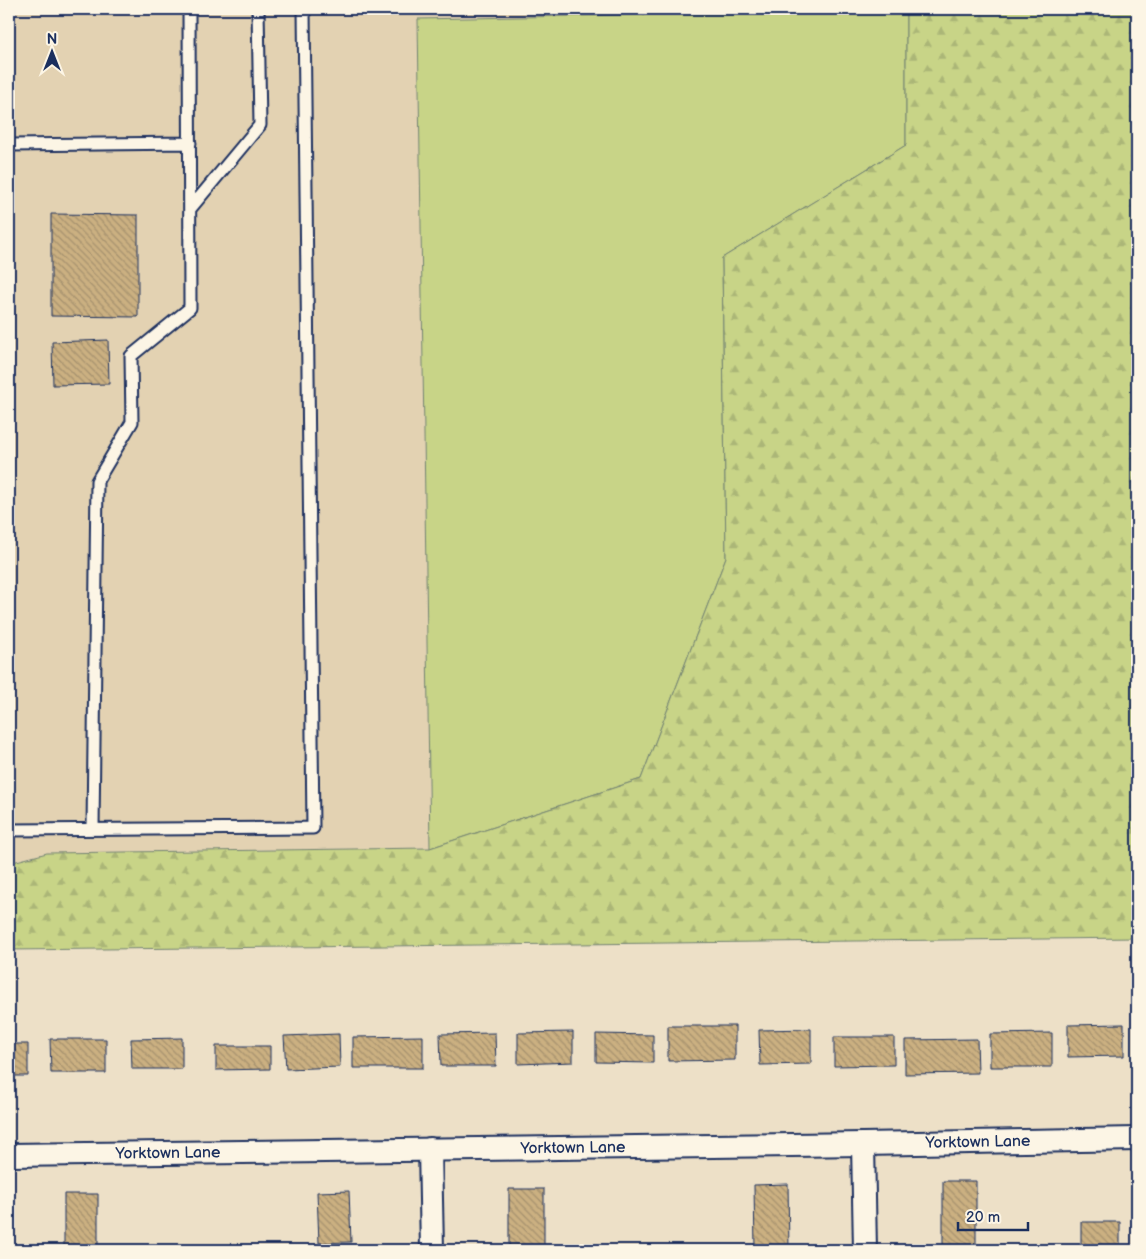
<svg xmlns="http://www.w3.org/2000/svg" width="1146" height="1259" font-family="'Balsamiq Sans',sans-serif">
<defs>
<pattern id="forest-firs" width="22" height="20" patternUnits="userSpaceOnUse" patternTransform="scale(1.25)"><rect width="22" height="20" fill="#c8d487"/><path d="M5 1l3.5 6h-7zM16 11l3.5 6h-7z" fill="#abb677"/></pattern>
<pattern id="building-back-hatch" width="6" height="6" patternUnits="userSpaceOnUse" patternTransform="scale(1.25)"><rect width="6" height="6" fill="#cbb081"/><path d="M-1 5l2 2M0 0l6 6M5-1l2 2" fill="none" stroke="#a4906d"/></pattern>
</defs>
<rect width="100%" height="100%" fill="#ede0c7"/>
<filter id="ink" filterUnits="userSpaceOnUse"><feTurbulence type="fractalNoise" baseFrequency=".02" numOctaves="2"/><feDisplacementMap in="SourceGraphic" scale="10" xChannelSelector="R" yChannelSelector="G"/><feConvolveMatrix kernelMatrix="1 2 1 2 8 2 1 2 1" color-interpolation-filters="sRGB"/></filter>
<g filter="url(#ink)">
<!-- built -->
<path fill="#e3d2b2" d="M 9,9 L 673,9 L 673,14 L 418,19 L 430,848 L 47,853 L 9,863 Z"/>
<!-- green -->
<path fill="#c8d487" stroke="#728272" d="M 673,9 L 906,9 L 906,145 L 722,258 L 726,557 L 641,779 L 430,848 L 418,19 L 673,14 Z"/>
<!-- forest -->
<path fill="url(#forest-firs)" stroke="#728272" d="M 906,9 L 1137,9 L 1137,938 L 9,950 L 9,863 L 47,853 L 430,848 L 641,779 L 726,557 L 722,258 L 906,145 Z"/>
<!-- building -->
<path fill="url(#building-back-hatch)" stroke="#1b2f5e" d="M 51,214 L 138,215 L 138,317 L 51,316 Z
M 108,340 L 109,384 L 53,385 L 52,342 Z
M 1124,1024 L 1124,1056 L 1068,1057 L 1068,1025 Z
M 668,1026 L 735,1026 L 735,1060 L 668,1061 Z
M 811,1029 L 811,1064 L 760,1065 L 759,1030 Z
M 573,1032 L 573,1062 L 518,1064 L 518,1033 Z
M 495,1033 L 496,1066 L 441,1066 L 440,1034 Z
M 1052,1033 L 1052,1067 L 990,1067 L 990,1034 Z
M 339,1034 L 340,1067 L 286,1069 L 284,1036 Z
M 596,1034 L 653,1035 L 653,1063 L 596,1062 Z
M 423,1036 L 423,1068 L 353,1068 L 353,1037 Z
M 834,1037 L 894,1037 L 894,1065 L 834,1066 Z
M 182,1038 L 182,1069 L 132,1069 L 131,1039 Z
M 50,1039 L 106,1039 L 106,1073 L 51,1073 Z
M 977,1039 L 978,1073 L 905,1074 L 905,1040 Z
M 9,1044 L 28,1044 L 28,1076 L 9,1076 Z
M 216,1046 L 270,1046 L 270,1069 L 216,1070 Z
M 943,1181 L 976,1181 L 976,1250 L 943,1250 Z
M 788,1184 L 789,1250 L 755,1250 L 754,1185 Z
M 509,1189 L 544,1189 L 544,1250 L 509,1250 Z
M 349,1191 L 351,1242 L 319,1243 L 317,1192 Z
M 64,1194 L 98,1194 L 98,1250 L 64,1250 Z
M 1081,1222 L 1120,1222 L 1120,1250 L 1081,1250 Z"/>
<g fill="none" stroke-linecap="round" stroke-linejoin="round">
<!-- service casing -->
<g stroke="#1b2f5e" stroke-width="15">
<path id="service" d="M 9,145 L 190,143
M 190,209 L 260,125 L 258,9
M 93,829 L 97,481 L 132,422 L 131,356 L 190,308 L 189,9
M 9,830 L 313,828 L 304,9"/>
</g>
<!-- minor casing -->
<g stroke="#1b2f5e" stroke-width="26">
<g id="minor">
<path d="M 863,1144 L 865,1250"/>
<path d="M 430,1149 L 432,1250"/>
<path id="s1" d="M 9,1155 L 863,1144 L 1137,1139"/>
</g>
</g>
<!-- service -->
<use href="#service" stroke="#fcf5e5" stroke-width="11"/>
<!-- minor -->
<use href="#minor" stroke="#fcf5e5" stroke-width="22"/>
</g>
</g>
<g text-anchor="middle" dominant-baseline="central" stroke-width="4" stroke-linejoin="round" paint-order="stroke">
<!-- street labels -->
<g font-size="16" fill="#1b2f5e" stroke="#fcf5e5">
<text stroke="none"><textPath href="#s1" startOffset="969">Yorktown Lane</textPath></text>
<text stroke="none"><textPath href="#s1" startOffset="564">Yorktown Lane</textPath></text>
<text stroke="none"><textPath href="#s1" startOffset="159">Yorktown Lane</textPath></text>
</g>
</g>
<!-- margin -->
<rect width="1146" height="1259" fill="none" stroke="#fcf5e5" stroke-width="30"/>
<rect x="15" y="15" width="1116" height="1229" fill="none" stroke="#1b2f5e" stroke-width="2" filter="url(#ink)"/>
<!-- north arrow -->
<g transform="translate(52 52)" stroke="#fcf5e5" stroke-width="4" paint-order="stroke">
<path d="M0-4L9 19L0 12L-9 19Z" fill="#1b2f5e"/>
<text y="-8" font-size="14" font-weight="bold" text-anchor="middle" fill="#1b2f5e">N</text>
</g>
<!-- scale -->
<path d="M958 1222v8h70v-8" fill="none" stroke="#1b2f5e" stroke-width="2.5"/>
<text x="966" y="1222" font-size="15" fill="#1b2f5e" stroke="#fcf5e5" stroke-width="4" paint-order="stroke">20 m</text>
</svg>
